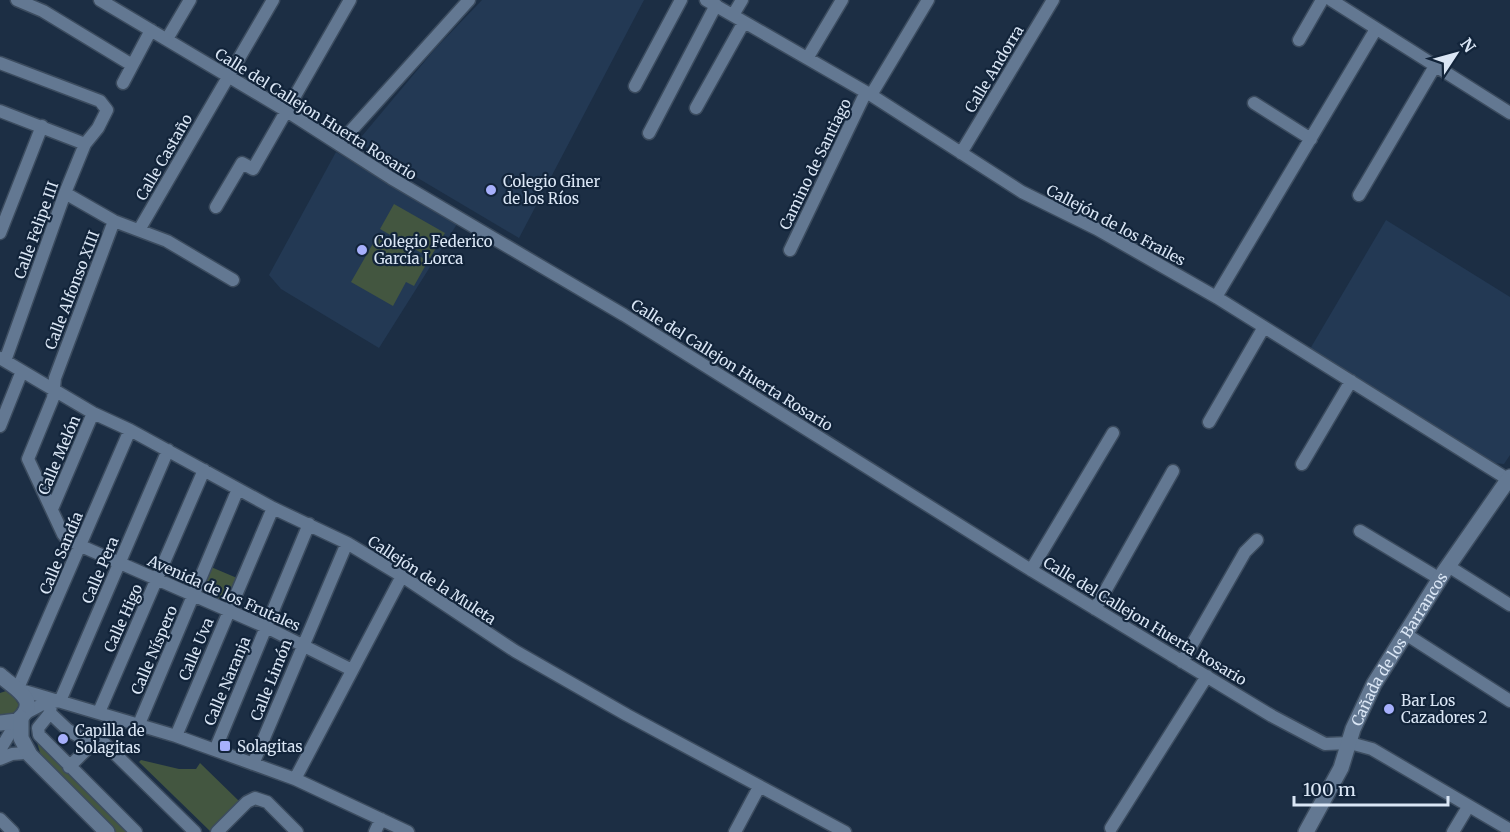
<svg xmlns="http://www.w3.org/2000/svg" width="1510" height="832" font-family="Merriweather,serif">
<rect width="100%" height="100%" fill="#1c2e44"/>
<!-- built -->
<path fill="#233954" d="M 482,0 L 644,0 L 519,238 L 357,142 L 435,49 Z
M 336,152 L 457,224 L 379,348 L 281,289 L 269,275 Z
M 1386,220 L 1510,297 L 1510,455 L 1504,464 L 1494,463 L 1310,349 Z"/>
<!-- green -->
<path fill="#435640" d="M 394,204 L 445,233 L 430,258 L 380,229 Z
M 379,233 L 428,261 L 414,286 L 406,282 L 393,306 L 351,282 Z
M 211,567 L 237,578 L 226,603 L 201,592 Z
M 6,691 L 10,691 L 19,705 L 13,715 L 0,715 L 0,693 Z
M 36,739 L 129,832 L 116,832 L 41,756 Z
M 141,760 L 179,769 L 196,769 L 200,763 L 240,802 L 211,832 L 139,762 Z"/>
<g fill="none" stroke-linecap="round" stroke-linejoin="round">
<!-- street casing -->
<g stroke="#3c4c5f" stroke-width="15">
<path id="street" d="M 17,0 L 43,11 L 132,65
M 100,0 L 285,110 L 391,178 L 624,315 L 1031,570 L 1272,716 L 1325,744 L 1350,743 L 1372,749 L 1510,830
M 706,0 L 871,95 L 1022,192 L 1097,229 L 1216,297 L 1509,480
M 1331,0 L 1510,113
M 733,15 L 742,0
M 167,39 L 190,0
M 1299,40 L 1322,0
M 808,57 L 842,0
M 0,63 L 100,101 L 107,110 L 98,128 L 85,144 L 65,193 L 5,361
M 123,83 L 151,30
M 635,86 L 681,0
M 871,95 L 928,0
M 1254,103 L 1311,139
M 696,108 L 744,22
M 0,111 L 85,144
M 649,133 L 716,5
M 339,144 L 469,0
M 961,153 L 1053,0
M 65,193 L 114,221 L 167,241 L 233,280
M 1359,195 L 1435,66
M 216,207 L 242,163 L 253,169 L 350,0
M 114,221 L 55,378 L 53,398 L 28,459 L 63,534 L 67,539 L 81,546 L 266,627 L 352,670
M 139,230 L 273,0
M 0,233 L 42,126
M 790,250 L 866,92
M 1216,297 L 1376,29
M 0,358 L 93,413 L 130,430 L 273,508 L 347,543 L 402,576 L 515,651 L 627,715 L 845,832
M 1209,422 L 1264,327
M 0,426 L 22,371
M 1302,464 L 1351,381
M 52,509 L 93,413
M 1360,531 L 1440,579
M 1448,566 L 1510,605
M 1031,570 L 1113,433
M 1095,609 L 1173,471
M 1404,633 L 1510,701
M 1182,662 L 1245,552 L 1257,540
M 18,688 L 130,430
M 21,690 L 176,736 L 295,779 L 408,832
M 60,701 L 168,450
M 51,704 L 50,713 L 38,728 L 39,735 L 136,832
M 99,712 L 204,470
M 50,713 L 68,730 L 92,744
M 24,714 L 41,705 L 59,701
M 139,724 L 238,489
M 176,736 L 273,508
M 0,750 L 17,721
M 215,750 L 309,524
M 0,759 L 12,754 L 25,753
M 253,764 L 347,543
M 69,767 L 92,744 L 104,743 L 195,832
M 295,779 L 402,576
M 0,819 L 13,832
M 1111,828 L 1207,676
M 217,832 L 247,802 L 255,798 L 267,802 L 297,832
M 375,832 L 381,819
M 735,832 L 759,787
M 1453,832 L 1468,807"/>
</g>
<!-- secondary casing -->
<g stroke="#3c4c5f" stroke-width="18">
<g id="secondary">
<path d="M 0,675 C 13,688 43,700 17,721 L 0,723"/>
<path d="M 21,718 L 21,738 L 30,755 L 107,832"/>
<path id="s1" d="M 1306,832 L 1341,768 L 1353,729 L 1374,684 L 1444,572 L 1510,477"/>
</g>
</g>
<!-- street -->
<use href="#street" stroke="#637892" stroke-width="12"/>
<!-- secondary -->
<use href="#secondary" stroke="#637892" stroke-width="15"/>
</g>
<!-- markers -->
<g fill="#a7b0fc" stroke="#12243a" stroke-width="2">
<circle cx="491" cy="190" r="6"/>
<circle cx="362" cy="250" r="6"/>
<circle cx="1389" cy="709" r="6"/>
<circle cx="63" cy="739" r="6"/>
<rect x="219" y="740" width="12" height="12" rx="3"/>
</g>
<g text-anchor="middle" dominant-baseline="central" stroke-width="4.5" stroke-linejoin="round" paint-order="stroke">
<!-- street labels -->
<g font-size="15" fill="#dae6f5" stroke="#12243a">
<text transform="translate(994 69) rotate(-59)">Calle Andorra</text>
<text transform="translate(316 114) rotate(32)">Calle del Callejon Huerta Rosario</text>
<text transform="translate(164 157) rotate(-60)">Calle Castaño</text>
<text transform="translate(815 164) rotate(-64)">Camino de Santiago</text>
<text transform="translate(1116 225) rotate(28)">Callejón de los Frailes</text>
<text transform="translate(36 230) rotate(-70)">Calle Felipe III</text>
<text transform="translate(72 290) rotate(-69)">Calle Alfonso XIII</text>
<text transform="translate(732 365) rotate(32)">Calle del Callejon Huerta Rosario</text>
<text transform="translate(59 455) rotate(-67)">Calle Melón</text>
<text transform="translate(61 553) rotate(-67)">Calle Sandía</text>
<text transform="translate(100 570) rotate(-67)">Calle Pera</text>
<text transform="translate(432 580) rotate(33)">Callejón de la Muleta</text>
<text transform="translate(224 593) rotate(24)">Avenida de los Frutales</text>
<text transform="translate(123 618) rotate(-66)">Calle Higo</text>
<text transform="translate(1145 621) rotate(31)">Calle del Callejon Huerta Rosario</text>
<text transform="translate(196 649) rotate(-67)">Calle Uva</text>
<text transform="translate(154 650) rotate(-67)">Calle Níspero</text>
<text stroke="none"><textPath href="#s1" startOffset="206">Cañada de los Barrancos</textPath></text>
<text transform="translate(271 680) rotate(-68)">Calle Limón</text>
<text transform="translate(227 681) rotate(-67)">Calle Naranja</text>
</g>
<!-- poi labels -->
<g font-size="15" fill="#dae6f5" stroke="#12243a" text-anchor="start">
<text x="503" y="181">Colegio Giner<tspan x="503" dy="17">de los Ríos</tspan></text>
<text x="374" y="241">Colegio Federico<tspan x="374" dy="17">García Lorca</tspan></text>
<text x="1401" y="700">Bar Los<tspan x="1401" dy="17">Cazadores 2</tspan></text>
<text x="75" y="730">Capilla de<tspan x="75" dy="17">Solagitas</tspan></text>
<text x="237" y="746">Solagitas</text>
</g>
</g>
<!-- north arrow -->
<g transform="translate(1456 54) rotate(54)" stroke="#12243a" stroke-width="4.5" paint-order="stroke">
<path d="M0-4.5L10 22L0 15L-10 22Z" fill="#dae6f5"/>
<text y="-9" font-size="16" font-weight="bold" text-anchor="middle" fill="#dae6f5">N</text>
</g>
<!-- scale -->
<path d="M1294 796v9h154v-9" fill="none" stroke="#dae6f5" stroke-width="3"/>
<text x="1303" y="796" font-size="18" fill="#dae6f5" stroke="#12243a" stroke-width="4.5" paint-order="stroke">100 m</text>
</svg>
